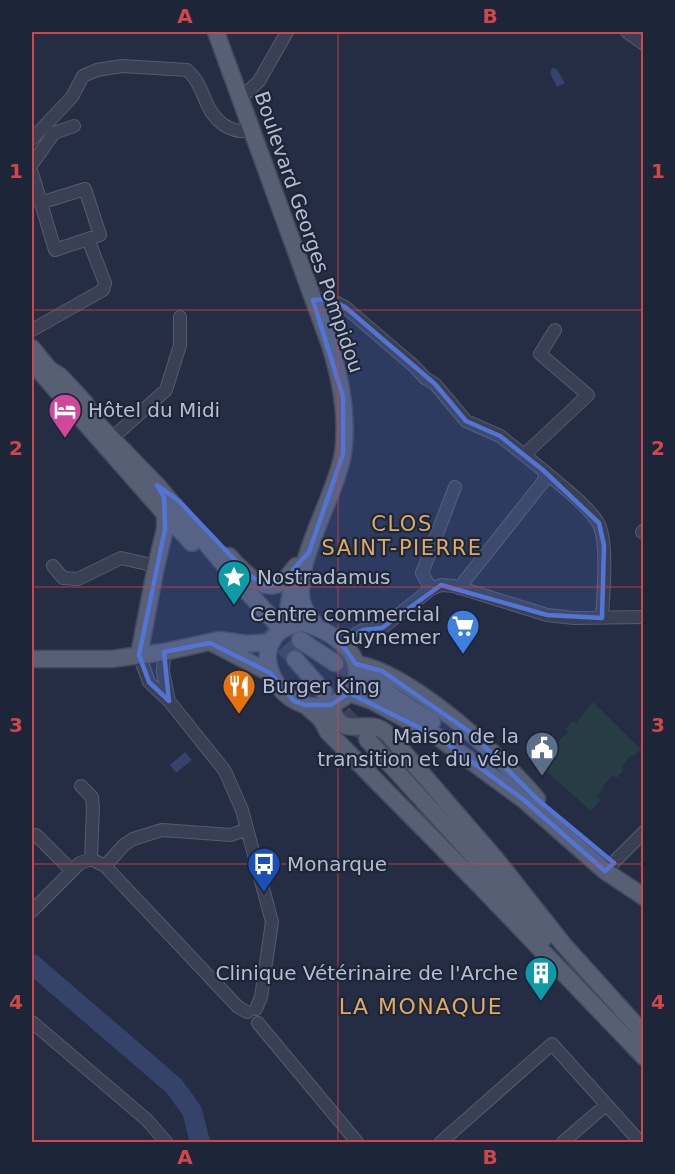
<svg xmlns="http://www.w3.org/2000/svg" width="675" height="1174" font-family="'DejaVu Sans',sans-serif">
<rect width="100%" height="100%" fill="#242d44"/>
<!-- green -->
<path fill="#263d45" d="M 593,702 L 641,749 L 633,756 L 631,755 L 621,767 L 624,770 L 617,778 L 613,775 L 603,786 L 604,788 L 597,796 L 601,799 L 591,811 L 536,762 L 555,742 L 557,743 L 568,732 L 565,729 L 573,721 L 575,724 Z"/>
<!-- water -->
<path fill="#35436b" d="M 552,68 L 557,69 L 565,83 L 557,87 L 550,73 Z
M 185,752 L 192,760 L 176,773 L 170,765 Z"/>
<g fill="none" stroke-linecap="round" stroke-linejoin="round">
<!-- river -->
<path stroke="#35436b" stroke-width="20" d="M 32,964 L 174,1086 L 192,1111 L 200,1142"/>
<!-- major-tunnel -->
<path stroke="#3a4259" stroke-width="16" stroke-dasharray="16 8" stroke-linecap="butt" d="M 267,629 L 295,659
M 335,663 L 368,681
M 327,695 L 362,733"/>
<!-- minor casing -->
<g stroke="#545b6e" stroke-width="14">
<path id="minor" d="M 627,32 L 644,44
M 240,99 L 259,81 L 287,32
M 32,139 L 72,97 L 83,76 L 97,70 L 122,66 L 187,70 C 206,86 202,110 224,125 C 232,130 242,133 252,130
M 32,164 L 54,133 L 74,126
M 32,173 L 55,250 L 100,235 L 85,189 L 40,203
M 313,300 L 329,299 L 345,307 L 414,366 L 425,378 L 435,384 L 466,421 L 500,436 L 543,470 L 545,476 L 543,482 L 459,588
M 32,330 L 103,290 L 105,283 L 88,239
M 111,439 L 166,390 L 180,345 L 180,317
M 524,455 L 588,395 L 540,354 L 555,330
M 543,470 C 561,486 583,501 597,521 C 609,538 603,596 602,618
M 642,532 L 644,530
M 53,566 L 63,578 L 78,579 L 121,558 L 156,566
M 431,589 L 422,573 L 455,487
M 341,643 L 363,630 L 382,628 L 431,589 L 441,585 L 454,586 L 547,615 L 574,618 L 644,617
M 164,652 L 163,672 L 169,701
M 139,655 L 149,682 L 169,701 L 225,771 L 242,810 L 272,922 L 261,997 L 256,1009
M 81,786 L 92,797 L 93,808 L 91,859
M 36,835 L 72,871
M 105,866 L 124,845 L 133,839 L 162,830 L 231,835 L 247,829
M 605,871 L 644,832
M 32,911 L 80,863 L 91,859 L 105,866 L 238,1007 L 247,1012
M 32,1022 L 147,1120 L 166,1142
M 258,1023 L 357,1142
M 441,1142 L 552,1044 L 640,1142
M 563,1142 L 606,1105"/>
</g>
<!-- major casing -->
<g stroke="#43495d" stroke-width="19">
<path id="major" d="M 216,32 L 330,345 C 341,380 348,416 343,453 C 336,496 293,562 302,602 C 304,611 311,619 316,626
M 32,348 L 49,369 L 60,376 L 78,395 L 85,403 L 95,421 L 157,485 L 242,586 L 276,623
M 36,367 L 165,514 L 192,543
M 229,556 C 239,567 262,594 280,583 C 286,580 291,572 296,566
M 304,623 C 328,630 366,652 355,682 C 351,691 346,698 337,702 C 279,729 233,630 304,623 Z
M 285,628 L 294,574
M 300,640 L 335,663
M 214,644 L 270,673
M 139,655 L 156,566 L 165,529 L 165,514
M 32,659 L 111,659 L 164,652 L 219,640 L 247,644 L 272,642
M 295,659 L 324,692
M 356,664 C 408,671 504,758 537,799
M 369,681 L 432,722
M 349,693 L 372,701 L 438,737 L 524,800 L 605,871 L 644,897
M 305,705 L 321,719 L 328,732 L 480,886 L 644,1057
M 331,705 C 342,745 365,714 387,733 L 495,858 L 563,944 L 644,1034
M 367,739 L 498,883 L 544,938"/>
</g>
<!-- minor -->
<use href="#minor" stroke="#394054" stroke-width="12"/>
<!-- major -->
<use href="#major" stroke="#575f74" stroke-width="16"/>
</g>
<!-- marked area -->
<path fill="#5374d4" fill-opacity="0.2" stroke="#5374d4" stroke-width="4.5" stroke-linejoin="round" d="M 329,299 L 345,307 L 435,384 L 466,421 L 500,436 L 543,470 L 599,523 L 604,545 L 602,618 L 547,615 L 441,585 L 382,628 L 363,630 L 341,643 L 356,664 L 382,671 L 470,732 L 537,799 L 614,863 L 605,871 L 524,800 L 438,737 L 349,693 L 331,705 L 305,705 L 294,701 L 270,673 L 210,643 L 164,652 L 169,701 L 149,682 L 139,655 L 165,529 L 164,497 L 157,485 L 179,501 L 249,575 L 267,586 L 282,582 L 309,552 L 343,454 L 343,397 L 313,300 Z"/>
<!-- grid -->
<path fill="none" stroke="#d04649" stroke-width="1.5" stroke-opacity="0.55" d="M 338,32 L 338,1142M 32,310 L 644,310M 32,587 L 644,587M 32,864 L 644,864"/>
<!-- icons -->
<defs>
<g id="hotel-pin" transform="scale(1.725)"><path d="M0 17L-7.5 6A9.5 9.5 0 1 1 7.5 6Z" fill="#d1479c" stroke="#1d2539"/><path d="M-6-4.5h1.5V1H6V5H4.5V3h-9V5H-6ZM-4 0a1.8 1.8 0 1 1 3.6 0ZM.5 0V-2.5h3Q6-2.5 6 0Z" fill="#fff"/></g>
<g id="sight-pin" transform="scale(1.725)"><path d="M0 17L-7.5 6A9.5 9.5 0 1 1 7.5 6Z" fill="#0f9aa8" stroke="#1d2539"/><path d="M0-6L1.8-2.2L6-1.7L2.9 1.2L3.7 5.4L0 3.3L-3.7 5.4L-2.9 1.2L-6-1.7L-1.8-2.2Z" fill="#fff"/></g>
<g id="supermarket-pin" transform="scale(1.725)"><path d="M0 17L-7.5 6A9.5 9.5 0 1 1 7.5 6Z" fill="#3f7fe0" stroke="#1d2539"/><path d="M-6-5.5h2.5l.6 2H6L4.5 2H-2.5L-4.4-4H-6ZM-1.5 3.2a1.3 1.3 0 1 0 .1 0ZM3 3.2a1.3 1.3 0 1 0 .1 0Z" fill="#fff"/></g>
<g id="restaurant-pin" transform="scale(1.725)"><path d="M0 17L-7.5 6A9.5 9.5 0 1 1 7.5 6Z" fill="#e8710a" stroke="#1d2539"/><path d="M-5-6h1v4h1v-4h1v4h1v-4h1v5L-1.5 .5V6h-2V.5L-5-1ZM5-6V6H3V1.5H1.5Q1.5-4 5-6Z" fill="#fff"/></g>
<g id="civic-pin" transform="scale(1.725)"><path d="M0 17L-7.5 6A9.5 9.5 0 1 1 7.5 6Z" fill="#5c6f8a" stroke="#1d2539"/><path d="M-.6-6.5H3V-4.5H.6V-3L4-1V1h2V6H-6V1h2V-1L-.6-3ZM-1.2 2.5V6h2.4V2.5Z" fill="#fff"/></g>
<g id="bus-pin" transform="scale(1.725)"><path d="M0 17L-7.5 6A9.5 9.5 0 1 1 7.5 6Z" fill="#1a4fb4" stroke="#1d2539"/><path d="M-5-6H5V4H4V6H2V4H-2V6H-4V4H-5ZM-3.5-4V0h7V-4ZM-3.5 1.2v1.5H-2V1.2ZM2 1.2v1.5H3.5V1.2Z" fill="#fff"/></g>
<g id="building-pin" transform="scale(1.725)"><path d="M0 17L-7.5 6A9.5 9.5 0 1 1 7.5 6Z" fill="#0f9aa8" stroke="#1d2539"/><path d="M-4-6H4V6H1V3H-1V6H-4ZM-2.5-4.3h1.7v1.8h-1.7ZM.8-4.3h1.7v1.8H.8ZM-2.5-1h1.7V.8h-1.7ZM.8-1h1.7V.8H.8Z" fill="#fff"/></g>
</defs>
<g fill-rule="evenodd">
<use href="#hotel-pin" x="65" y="410"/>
<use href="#sight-pin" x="234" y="577"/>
<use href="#supermarket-pin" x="463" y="626"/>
<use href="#restaurant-pin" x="239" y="686"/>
<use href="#civic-pin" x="542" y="748"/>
<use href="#bus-pin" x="264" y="864"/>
<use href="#building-pin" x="541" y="973"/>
</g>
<g text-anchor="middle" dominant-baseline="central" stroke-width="4.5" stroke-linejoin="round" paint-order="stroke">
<!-- street labels -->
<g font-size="20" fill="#b6bccd" stroke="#1d2539">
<text transform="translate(309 232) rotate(71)">Boulevard Georges Pompidou</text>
</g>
<!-- poi labels -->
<g font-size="20" fill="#b6bccd" stroke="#1d2539" text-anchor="start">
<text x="88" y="410">Hôtel du Midi</text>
<text x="257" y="577">Nostradamus</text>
<text x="440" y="614" text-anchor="end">Centre commercial<tspan x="440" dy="23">Guynemer</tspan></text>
<text x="262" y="686">Burger King</text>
<text x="519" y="736" text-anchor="end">Maison de la<tspan x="519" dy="23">transition et du vélo</tspan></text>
<text x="287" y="864">Monarque</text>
<text x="518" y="973" text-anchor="end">Clinique Vétérinaire de l'Arche</text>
</g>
<!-- neighbourhood labels -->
<g font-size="21" letter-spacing="1.5" fill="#dfaa5f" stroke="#1d2539">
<text x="402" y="524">CLOS<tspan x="402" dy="24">SAINT-PIERRE</tspan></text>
</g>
<!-- quarter labels -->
<g font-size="22" letter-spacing="1.5" fill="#dfaa5f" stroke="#1d2539">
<text x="421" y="1006">LA MONAQUE</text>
</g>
</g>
<!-- border -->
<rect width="675" height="1174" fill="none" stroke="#1d2539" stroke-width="66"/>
<rect x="33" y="33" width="609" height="1108" fill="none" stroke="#d04649" stroke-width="2"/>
<g font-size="20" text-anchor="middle" font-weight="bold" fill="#d04649">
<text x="185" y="23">A</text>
<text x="490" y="23">B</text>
<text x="16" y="178">1</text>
<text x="658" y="178">1</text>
<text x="16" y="455">2</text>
<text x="658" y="455">2</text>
<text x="16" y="732">3</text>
<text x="658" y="732">3</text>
<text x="16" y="1009">4</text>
<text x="658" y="1009">4</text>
<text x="185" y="1164">A</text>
<text x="490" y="1164">B</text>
</g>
</svg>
